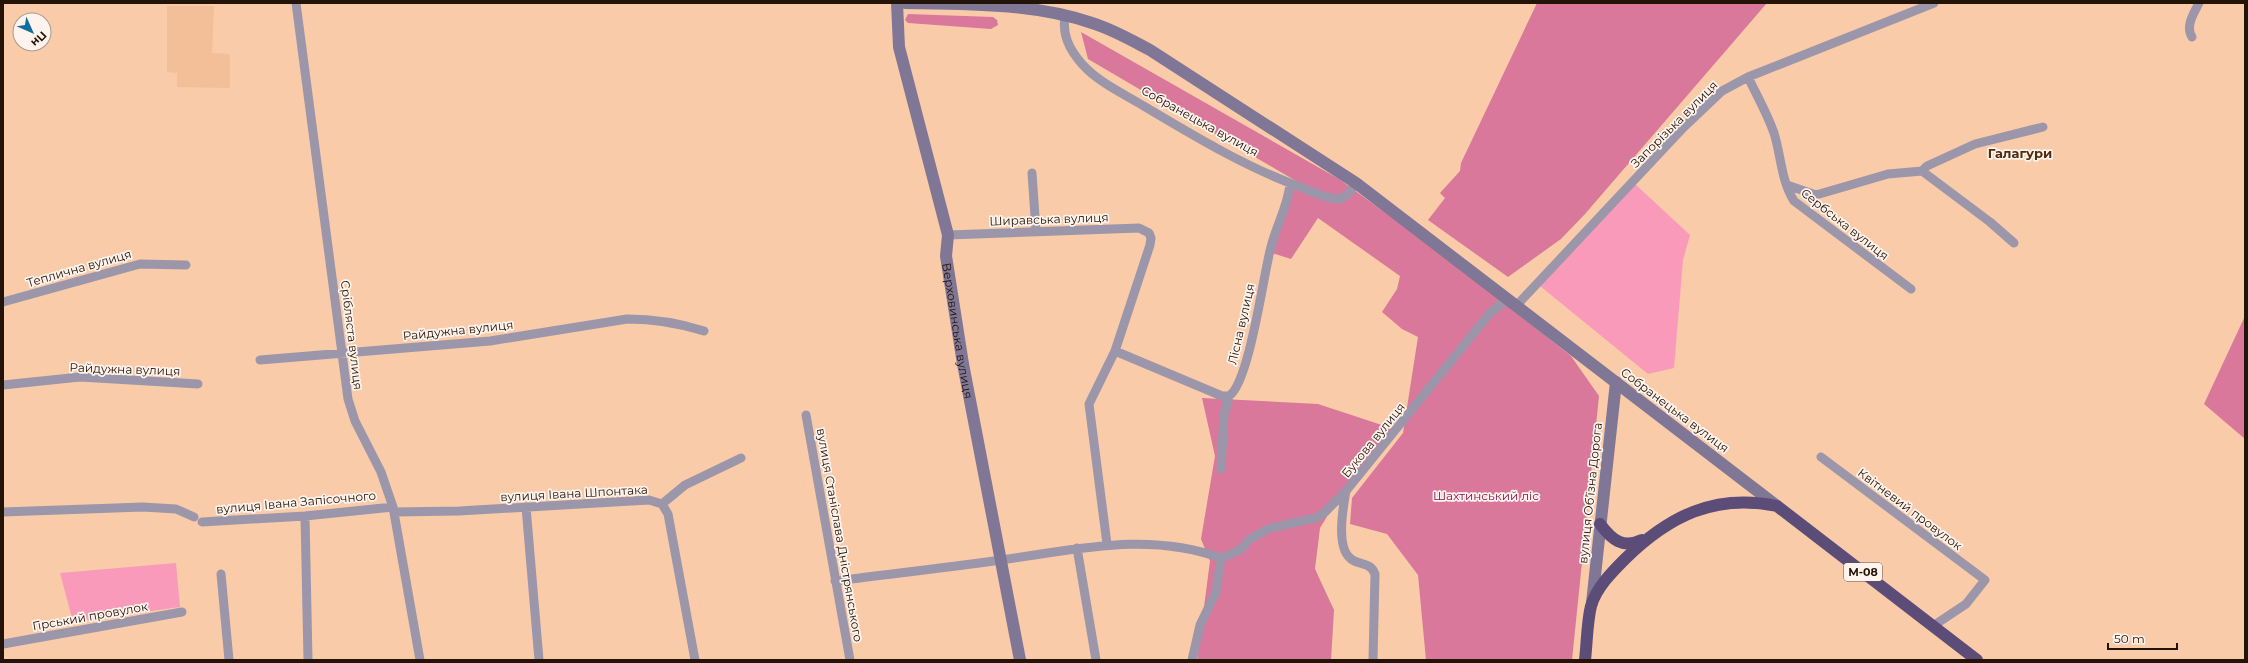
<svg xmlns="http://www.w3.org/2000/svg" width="2248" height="663" font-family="Montserrat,sans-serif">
<rect width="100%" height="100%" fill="#f9cba8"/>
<!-- built -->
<path fill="#f3bf98" d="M 167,6 L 214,6 L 212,53 L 230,54 L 230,88 L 177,87 L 177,73 L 167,72 Z"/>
<!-- green -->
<path fill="#f99aba" d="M 1635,184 L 1690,235 L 1683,260 L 1674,368 L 1648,374 L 1540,286 Z
M 176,563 L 180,607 L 73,622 L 60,573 Z"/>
<!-- forest -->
<path fill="#d9789a" d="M 1537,3 L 1767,3 L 1585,214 L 1561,239 L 1508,277 L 1428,220 L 1445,198 L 1440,193 L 1460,171 L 1461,163 Z
M 908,14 L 993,17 L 997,20 L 998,25 L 991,29 L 908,23 L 905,20 Z
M 1081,32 L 1339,179 L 1431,246 L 1571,356 L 1599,396 L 1572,660 L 1426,660 L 1418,575 L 1387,534 L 1350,524 L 1352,498 L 1403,433 L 1418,337 L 1402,329 L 1382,312 L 1397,289 L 1400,276 L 1318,218 L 1291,259 L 1272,253 L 1296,181 L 1088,59 Z
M 2245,316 L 2245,439 L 2204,404 Z
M 1202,398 L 1318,404 L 1397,430 L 1345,487 L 1320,528 L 1315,569 L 1334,610 L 1331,660 L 1197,660 L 1210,561 L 1201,539 L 1215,456 Z"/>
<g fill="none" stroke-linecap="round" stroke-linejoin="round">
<!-- street -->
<path stroke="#9c96ab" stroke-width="9" d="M 296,3 L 348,399 L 355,421 L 381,472 L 393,507 L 420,660
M 1065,15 C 1062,35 1069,49 1082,64 C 1098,82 1122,93 1142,105 C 1194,136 1247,168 1303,188 C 1316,193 1327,199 1341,199 L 1349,193 L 1356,183
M 2192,37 C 2185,26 2194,13 2199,3
M 1748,77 C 1757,96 1767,113 1774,133 C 1781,155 1781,181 1794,201 L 1911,289
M 1922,171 L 1990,222 L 2014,243
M 1032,173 L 1036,231
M 1787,185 L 1816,195 L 1888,174 L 1922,171 L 1927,166 L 1975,144 L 2043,127
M 948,235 L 1139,228 L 1149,233 L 1151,238 L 1150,245 L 1115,351 L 1089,404 L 1107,544
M 3,302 L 140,264 L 186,265
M 1517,305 L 1683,128 L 1722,91 L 1748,77 L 1934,3
M 1115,351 L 1222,396 L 1229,396
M 260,360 L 490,341 L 627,319 C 654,319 679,323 704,331
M 3,385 L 80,377 L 198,384
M 806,415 L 850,660
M 1821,457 L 1985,580 L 1966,604 L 1933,626
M 1221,469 L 1224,415 L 1229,396 C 1249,383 1263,278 1270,251 C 1275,227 1288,207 1290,184
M 662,504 L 668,514 L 695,660
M 526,507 L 539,660
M 3,512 L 143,507 L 176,509 L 194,517
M 394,512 L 459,511 L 649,500 L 662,504 L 685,485 L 741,458
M 305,516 L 308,660
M 202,522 L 305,516 L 393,507
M 1077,548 L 1096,660
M 221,574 L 229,660
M 835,581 C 890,574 945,568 1000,560 C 1075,550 1148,531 1221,558 L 1240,550 L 1250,539 L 1270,528 L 1316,518 L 1325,512 L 1346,491
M 3,644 L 182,612
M 1192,660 L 1200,625 L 1216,592 L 1221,558
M 1373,660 L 1375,574 C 1370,561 1358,566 1350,558 C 1336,546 1343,507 1346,491 L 1489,314 L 1508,298"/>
<!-- secondary -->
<g stroke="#807796" stroke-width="12">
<path id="s1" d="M 897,3 L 899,47 L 948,235 L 946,256 L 963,364 L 1020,660"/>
<path d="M 905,3 C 967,4 1033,3 1092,23 C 1112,29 1131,40 1150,50 L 1356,183 L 1777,506"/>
<path d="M 1592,603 L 1616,382"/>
</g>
<!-- highway -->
<path stroke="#5b4d78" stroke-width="12" d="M 1600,524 C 1612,540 1623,549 1642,540
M 1585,660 C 1587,643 1587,622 1591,606 C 1596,588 1612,572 1625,559 C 1669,516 1715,493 1777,506 L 1977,660"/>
</g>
<g text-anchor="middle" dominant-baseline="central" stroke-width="3.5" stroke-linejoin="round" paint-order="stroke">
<!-- shield labels -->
<rect fill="#fef4ed" stroke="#65574c" stroke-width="1" x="1844" y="563" width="38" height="18" rx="3"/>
<g font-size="11" font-weight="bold" fill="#241407">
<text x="1863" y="572">М-08</text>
</g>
<!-- street labels -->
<g font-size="12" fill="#241407" stroke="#fef4ed">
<text transform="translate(1200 121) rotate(29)">Собранецька вулиця</text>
<text transform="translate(1674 124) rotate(-45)">Запорізька вулиця</text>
<text transform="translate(1049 219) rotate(-2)">Ширавська вулиця</text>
<text transform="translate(1845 224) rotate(38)">Сербська вулиця</text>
<text transform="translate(79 268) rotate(-16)">Теплична вулиця</text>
<text transform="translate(1241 324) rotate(-77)">Лісна вулиця</text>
<text transform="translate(458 330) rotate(-6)">Райдужна вулиця</text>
<text stroke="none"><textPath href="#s1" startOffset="335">Верховинська вулиця</textPath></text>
<text transform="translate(352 335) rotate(83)">Срібляста вулиця</text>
<text transform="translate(125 369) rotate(2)">Райдужна вулиця</text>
<text transform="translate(1675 410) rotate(37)">Собранецька вулиця</text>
<text transform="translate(1373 440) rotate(-51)">Букова вулиця</text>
<text transform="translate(574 493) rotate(-3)">вулиця Івана Шпонтака</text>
<text transform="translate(1590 493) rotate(-84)">вулиця Обʼїзна Дорога</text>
<text transform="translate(296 502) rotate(-5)">вулиця Івана Запісочного</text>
<text transform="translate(1910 509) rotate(37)">Квітневий провулок</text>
<text transform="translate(840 535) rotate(80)">вулиця Станіслава Дністрянського</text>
<text transform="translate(90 616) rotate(-10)">Гірський провулок</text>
</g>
<!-- park labels -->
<g font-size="12" fill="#87114b" stroke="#fef4ed">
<text x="1486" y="495">Шахтинський ліс</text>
</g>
<!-- neighbourhood labels -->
<g font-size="13" font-weight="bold" fill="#512d0c" stroke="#fef4ed">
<text x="2020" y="153">Галагури</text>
</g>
</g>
<!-- border -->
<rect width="2248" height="663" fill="none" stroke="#241407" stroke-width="8"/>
<!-- north arrow -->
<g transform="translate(32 32) rotate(135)"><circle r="19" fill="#fef4ed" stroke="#a79a91"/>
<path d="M0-3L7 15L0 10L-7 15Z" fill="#126e9d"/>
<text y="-6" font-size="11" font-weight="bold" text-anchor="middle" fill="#241407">Пн</text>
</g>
<!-- scale -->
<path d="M2108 643v6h69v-6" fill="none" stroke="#241407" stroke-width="2"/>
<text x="2114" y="643" font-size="12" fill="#241407" stroke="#fef4ed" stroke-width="3" paint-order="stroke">50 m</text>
</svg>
